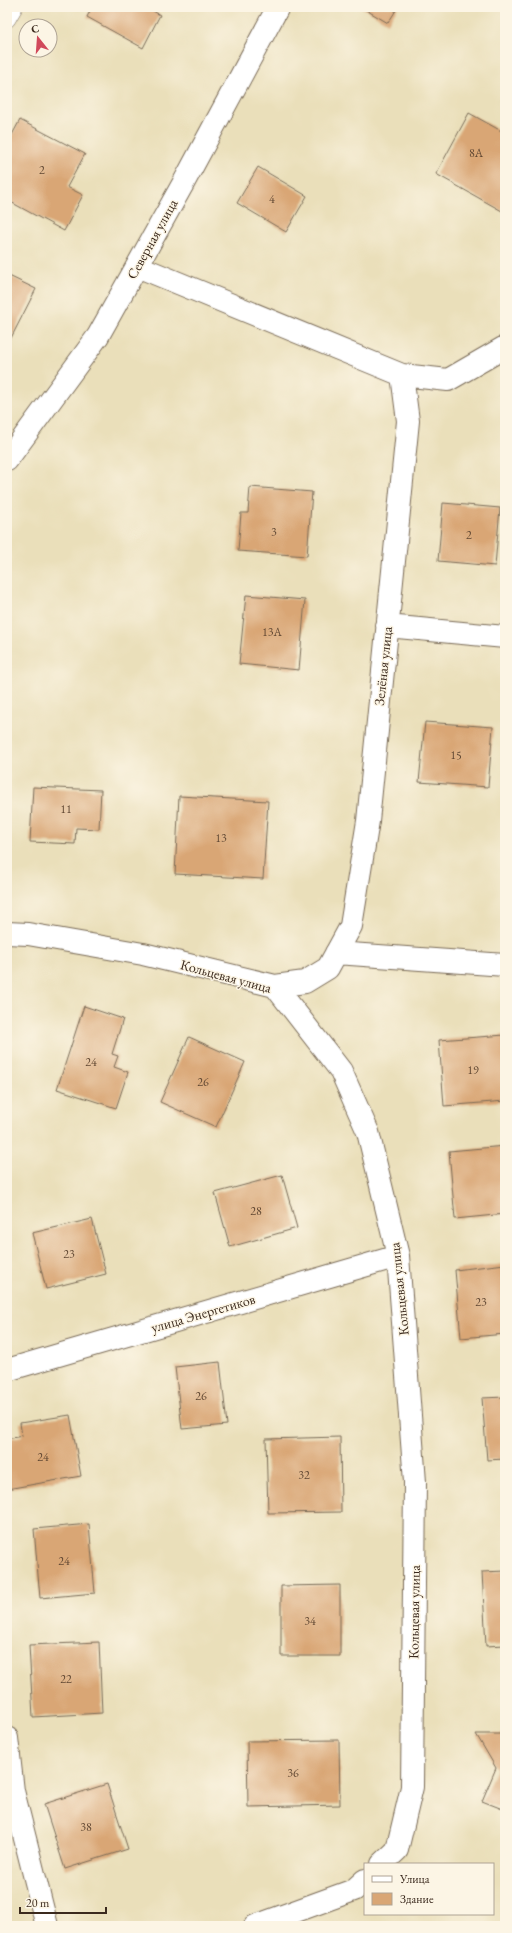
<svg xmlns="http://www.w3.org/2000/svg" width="512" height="1933" font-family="'EB Garamond',serif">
<rect width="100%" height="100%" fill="#fcf5e5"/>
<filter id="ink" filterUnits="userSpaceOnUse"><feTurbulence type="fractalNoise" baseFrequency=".025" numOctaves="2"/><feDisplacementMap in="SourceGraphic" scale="8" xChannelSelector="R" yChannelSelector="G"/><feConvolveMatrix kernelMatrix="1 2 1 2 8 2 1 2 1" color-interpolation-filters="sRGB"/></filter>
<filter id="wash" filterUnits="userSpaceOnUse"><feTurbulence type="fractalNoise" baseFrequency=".012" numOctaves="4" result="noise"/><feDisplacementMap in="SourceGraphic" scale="16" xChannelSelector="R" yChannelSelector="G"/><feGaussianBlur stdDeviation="0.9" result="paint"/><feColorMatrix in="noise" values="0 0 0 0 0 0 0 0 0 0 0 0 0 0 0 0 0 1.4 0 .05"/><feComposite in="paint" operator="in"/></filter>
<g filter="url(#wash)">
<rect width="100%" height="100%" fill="#eadfba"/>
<g id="blocks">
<!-- building -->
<path fill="#d9a675" d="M 92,7 L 155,7 L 153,11 L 160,15 L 143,48 L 87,17 Z
M 361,7 L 398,7 L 388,23 Z
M 469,113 L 505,133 L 505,205 L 502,211 L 436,174 Z
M 20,120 L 85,154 L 67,187 L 83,195 L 64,231 L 7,200 L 7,144 Z
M 258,167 L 307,196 L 286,232 L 237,203 Z
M 7,275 L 36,289 L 11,338 L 7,335 Z
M 250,487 L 312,492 L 307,556 L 238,551 L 241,513 L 248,513 Z
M 443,503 L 500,508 L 495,566 L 438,561 Z
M 246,595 L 305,600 L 299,670 L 239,664 Z
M 425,722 L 493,727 L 488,787 L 419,782 Z
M 33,787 L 101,790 L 99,829 L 76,828 L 75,844 L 30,842 Z
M 179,796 L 268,801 L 263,879 L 175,874 Z
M 84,1006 L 123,1019 L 112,1054 L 118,1056 L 114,1067 L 128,1072 L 116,1108 L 57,1089 Z
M 505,1035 L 505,1101 L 444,1106 L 439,1040 Z
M 189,1037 L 245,1062 L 216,1127 L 160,1102 Z
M 505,1146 L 505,1214 L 455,1219 L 449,1151 Z
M 282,1175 L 297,1228 L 230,1247 L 215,1193 Z
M 92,1219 L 106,1274 L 46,1289 L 32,1233 Z
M 505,1264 L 505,1334 L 461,1338 L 455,1270 Z
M 220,1362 L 227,1425 L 182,1429 L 175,1367 Z
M 505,1397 L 505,1459 L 487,1460 L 482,1398 Z
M 70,1415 L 81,1476 L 7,1489 L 7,1439 L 22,1436 L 20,1423 Z
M 340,1437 L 341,1512 L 268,1513 L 266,1439 Z
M 89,1524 L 95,1593 L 40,1598 L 34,1529 Z
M 505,1571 L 505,1645 L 486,1646 L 482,1572 Z
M 340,1585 L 340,1656 L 281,1656 L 281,1586 Z
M 99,1642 L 102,1713 L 33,1717 L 29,1645 Z
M 476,1734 L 505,1734 L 505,1810 L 482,1801 L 496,1768 Z
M 339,1740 L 340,1805 L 248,1807 L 247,1741 Z
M 107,1784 L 128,1849 L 65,1869 L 44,1804 Z"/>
</g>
</g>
<g filter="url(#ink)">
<use href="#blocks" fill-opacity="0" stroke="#786955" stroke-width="1"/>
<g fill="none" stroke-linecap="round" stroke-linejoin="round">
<!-- service casing -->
<g stroke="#786955" stroke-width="18">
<path id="service" d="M 7,19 L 14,7"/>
</g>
<!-- minor casing -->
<g stroke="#786955" stroke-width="24">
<path id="minor" d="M 137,266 L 402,375 L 448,380 L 505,347
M 7,460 L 98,336 L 184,182 L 278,7
M 387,626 L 505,637
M 7,933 L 28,934 L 143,954 L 275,986 L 341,1071 L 368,1132 L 398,1256 L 415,1482 L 412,1787 L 397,1850 L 382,1864
M 336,953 L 505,965
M 275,986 L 305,982 L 328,968 L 351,926 L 368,821 L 408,421 L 402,375
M 7,1370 L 398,1256
M 7,1738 L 13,1791 L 47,1926
M 255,1926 L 354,1890 L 365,1880"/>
</g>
<!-- service -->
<use href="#service" stroke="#fff" stroke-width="17"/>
<!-- minor -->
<use href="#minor" stroke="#fff" stroke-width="22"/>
</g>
</g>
<g text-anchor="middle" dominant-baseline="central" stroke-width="3" stroke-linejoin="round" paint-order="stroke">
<!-- number labels -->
<g font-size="12" fill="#624934">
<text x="476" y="153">8А</text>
<text x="42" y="170">2</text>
<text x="272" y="199">4</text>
<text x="274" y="532">3</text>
<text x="469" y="535">2</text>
<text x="272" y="632">13А</text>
<text x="456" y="755">15</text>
<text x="66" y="809">11</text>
<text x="221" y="838">13</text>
<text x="91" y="1062">24</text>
<text x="473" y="1070">19</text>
<text x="203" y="1082">26</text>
<text x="256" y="1211">28</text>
<text x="69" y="1254">23</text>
<text x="481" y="1302">23</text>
<text x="201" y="1396">26</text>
<text x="43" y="1457">24</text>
<text x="304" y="1475">32</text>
<text x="64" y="1561">24</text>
<text x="310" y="1621">34</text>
<text x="66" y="1679">22</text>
<text x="293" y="1773">36</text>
<text x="86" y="1827">38</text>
</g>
<!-- street labels -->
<g font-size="14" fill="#3b2a1e" stroke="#fcf5e5">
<text transform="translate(152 239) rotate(-61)">Северная улица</text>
<text transform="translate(383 666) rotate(-84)">Зелёная улица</text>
<text transform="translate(226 976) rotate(15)">Кольцевая улица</text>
<text transform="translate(399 1289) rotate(-96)">Кольцевая улица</text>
<text transform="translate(203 1313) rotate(-16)">улица Энергетиков</text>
<text transform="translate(414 1612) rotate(-89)">Кольцевая улица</text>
</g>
</g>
<!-- margin -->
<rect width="512" height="1933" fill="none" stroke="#fcf5e5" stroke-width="24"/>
<!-- legend -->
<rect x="364" y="1863" width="130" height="52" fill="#fcf5e5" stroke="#afa495"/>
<rect x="372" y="1876" width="20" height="6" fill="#ffffff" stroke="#afa495"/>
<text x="400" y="1883" font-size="12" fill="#3b2a1e">Улица</text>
<rect x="372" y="1893" width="20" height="12" fill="#d9a675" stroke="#afa495"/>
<text x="400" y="1903" font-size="12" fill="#3b2a1e">Здание</text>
<!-- north arrow -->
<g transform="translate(38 38) rotate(343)"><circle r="19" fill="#fcf5e5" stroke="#afa495"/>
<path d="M0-3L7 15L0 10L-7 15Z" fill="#d1495b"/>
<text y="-6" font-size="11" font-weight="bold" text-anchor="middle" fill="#3b2a1e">С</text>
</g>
<!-- scale -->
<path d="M20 1907v6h86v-6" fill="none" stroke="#3b2a1e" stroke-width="2"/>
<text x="26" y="1907" font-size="12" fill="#3b2a1e" stroke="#fcf5e5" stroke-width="3" paint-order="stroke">20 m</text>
</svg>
